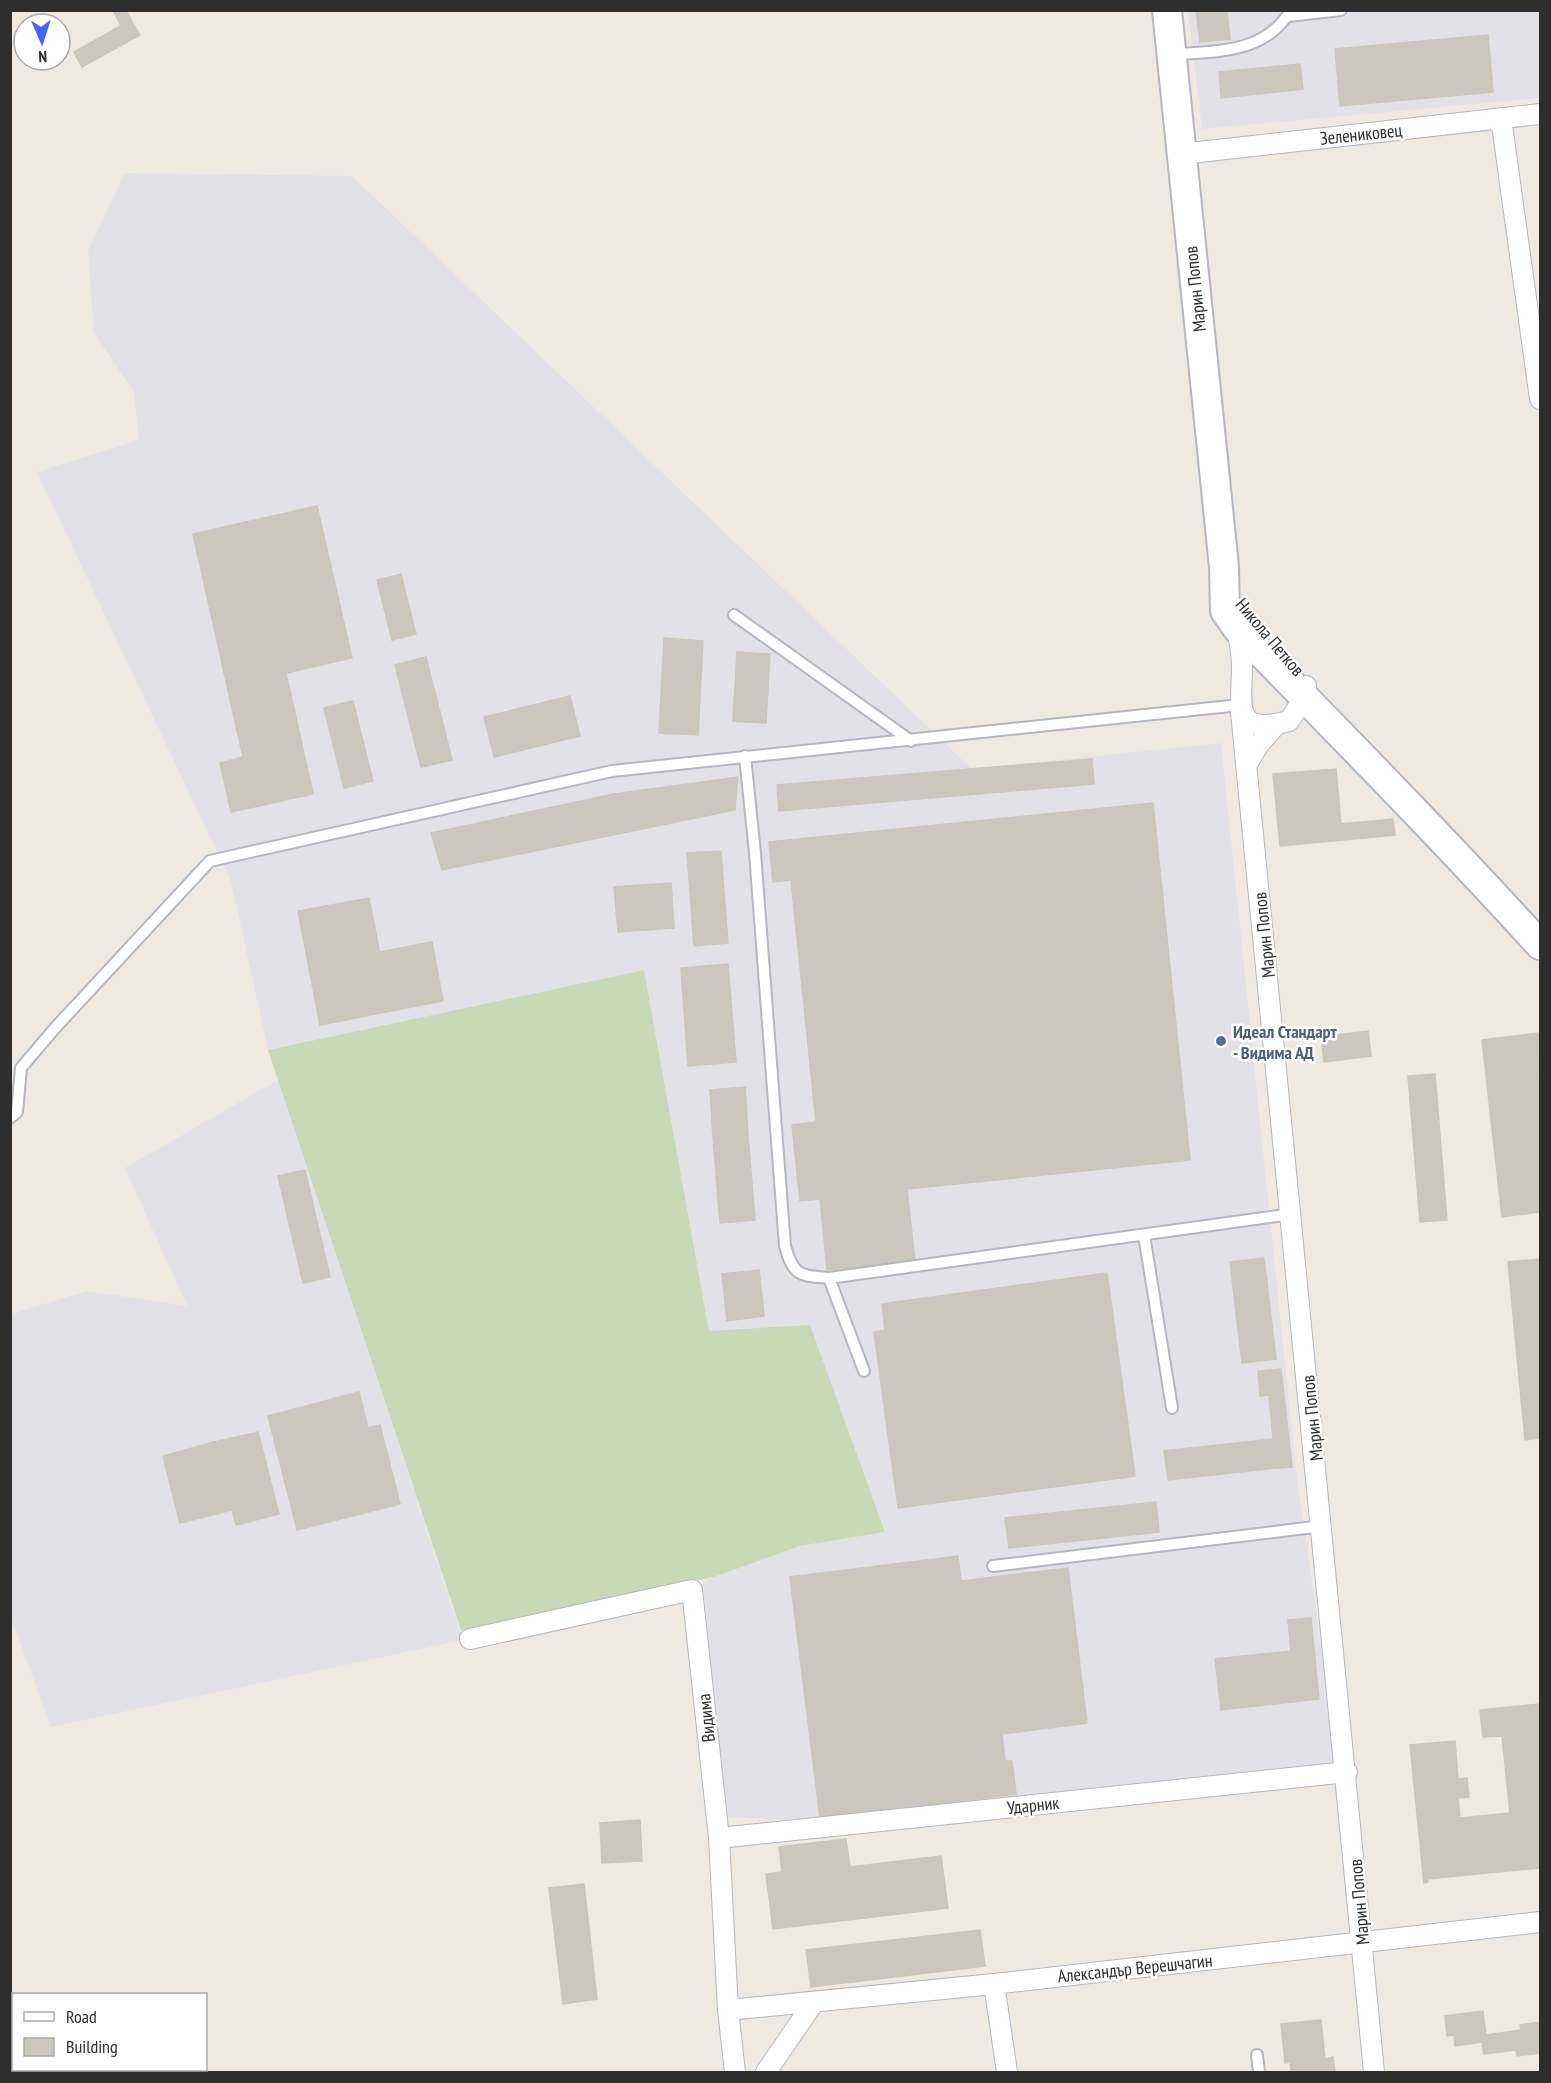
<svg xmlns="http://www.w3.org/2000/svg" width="1551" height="2083" font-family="'PT Sans Narrow',sans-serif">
<rect width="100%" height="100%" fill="#efe9e1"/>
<!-- industrial -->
<path fill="#e3e1e8" d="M 1188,11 L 1540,11 L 1540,98 L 1202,129 Z
M 125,173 L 352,176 L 972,769 L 1221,743 L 1296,1471 L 1340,1777 L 821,1821 L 717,1817 L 692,1590 L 714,1577 L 800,1546 L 884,1532 L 709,1331 L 644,970 L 268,1050 L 231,881 L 37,472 L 139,440 L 134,392 L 94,333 L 88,251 Z
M 278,1080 L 463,1640 L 51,1727 L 11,1617 L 11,1314 L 87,1291 L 187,1306 L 125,1168 Z"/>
<!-- cemetery -->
<path fill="#c8d9b8" d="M 644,970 L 709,1331 L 810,1325 L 885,1532 L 800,1546 L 714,1577 L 461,1630 L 268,1050 Z"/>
<!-- building -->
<path fill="#cbc7bf" stroke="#cbc5ba" stroke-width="1.5" d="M 113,10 L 126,10 L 131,20 L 121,26 Z
M 1196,10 L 1227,10 L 1230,39 L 1200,42 Z
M 131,20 L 140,35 L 82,67 L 74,52 Z
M 1488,35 L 1493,92 L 1340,106 L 1335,49 Z
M 1300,64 L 1303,89 L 1221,98 L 1219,72 Z
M 317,506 L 352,658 L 286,673 L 313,794 L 231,812 L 220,763 L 243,757 L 193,534 Z
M 401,574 L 416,634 L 392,640 L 377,580 Z
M 664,638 L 703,641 L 698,735 L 659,733 Z
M 737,652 L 770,654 L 766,723 L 733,721 Z
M 426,657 L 452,760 L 421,767 L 395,665 Z
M 570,696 L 580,736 L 494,757 L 484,717 Z
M 353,701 L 373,781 L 344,788 L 324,708 Z
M 1092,759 L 1094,784 L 779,811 L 777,785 Z
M 1336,769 L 1341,824 L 1393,819 L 1395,835 L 1280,846 L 1273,774 Z
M 738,777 L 735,810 L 442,870 L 431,833 L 614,794 Z
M 1153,803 L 1190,1160 L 907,1189 L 915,1261 L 827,1270 L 820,1199 L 800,1201 L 792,1125 L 816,1122 L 791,880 L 773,882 L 769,842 Z
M 721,851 L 728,943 L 694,946 L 687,853 Z
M 671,883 L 674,928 L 618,932 L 614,887 Z
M 369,898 L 391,1011 L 320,1025 L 298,911 Z
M 432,942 L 443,1001 L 391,1011 L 380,952 Z
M 728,964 L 736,1062 L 688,1066 L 681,968 Z
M 1368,1031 L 1371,1056 L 1324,1062 L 1321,1037 Z
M 1539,1033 L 1540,1212 L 1502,1217 L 1482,1040 Z
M 1435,1074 L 1447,1220 L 1420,1222 L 1408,1076 Z
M 745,1087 L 748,1135 L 713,1138 L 710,1090 Z
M 748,1135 L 755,1220 L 720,1223 L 713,1138 Z
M 305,1170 L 330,1277 L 303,1283 L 278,1176 Z
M 1264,1258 L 1276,1359 L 1242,1363 L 1230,1262 Z
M 1540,1259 L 1540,1438 L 1525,1440 L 1508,1262 Z
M 759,1270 L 764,1316 L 727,1321 L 722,1274 Z
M 1107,1273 L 1135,1476 L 898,1508 L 874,1332 L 885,1330 L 882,1304 Z
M 1281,1369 L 1292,1467 L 1267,1469 L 1263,1440 L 1273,1439 L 1269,1395 L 1260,1396 L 1258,1371 Z
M 359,1392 L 368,1428 L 380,1425 L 400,1504 L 297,1530 L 268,1416 Z
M 258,1432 L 279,1514 L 236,1525 L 214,1442 Z
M 1263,1440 L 1267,1469 L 1168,1480 L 1164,1451 Z
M 214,1442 L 232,1510 L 180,1523 L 163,1456 Z
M 1156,1502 L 1159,1532 L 1009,1548 L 1005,1518 Z
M 958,1556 L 961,1581 L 1068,1568 L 1087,1723 L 1002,1734 L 1005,1761 L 1012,1761 L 1016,1794 L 820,1818 L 790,1577 Z
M 1311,1618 L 1319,1699 L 1221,1710 L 1215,1659 L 1291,1651 L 1288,1620 Z
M 1540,1704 L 1540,1868 L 1427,1879 L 1428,1882 L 1424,1883 L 1410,1745 L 1455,1741 L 1458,1779 L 1467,1778 L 1469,1797 L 1458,1798 L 1460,1818 L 1510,1813 L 1502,1736 L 1483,1737 L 1480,1710 Z
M 640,1820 L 642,1861 L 602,1863 L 600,1823 Z
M 846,1839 L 850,1867 L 941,1856 L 948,1908 L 773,1929 L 766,1874 L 782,1872 L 779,1847 Z
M 584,1884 L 597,1999 L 563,2004 L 549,1888 Z
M 980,1930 L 985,1966 L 811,1987 L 806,1950 Z
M 1483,2011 L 1486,2035 L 1521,2030 L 1520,2025 L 1540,2022 L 1540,2053 L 1517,2056 L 1516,2050 L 1484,2054 L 1482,2042 L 1455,2046 L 1454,2035 L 1447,2036 L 1445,2016 Z
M 1321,2020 L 1325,2059 L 1333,2057 L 1335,2072 L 1291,2072 L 1290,2062 L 1285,2063 L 1281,2024 Z"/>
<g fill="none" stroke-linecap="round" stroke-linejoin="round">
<!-- service casing -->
<g stroke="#b4b7c1" stroke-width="14">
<path id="service" d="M 1288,16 L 1341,10
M 1172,55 C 1217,50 1264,55 1291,10
M 734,615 L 911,741
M 745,756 L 755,853 L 785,1246 C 794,1277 799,1275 829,1278 L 1292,1214
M 10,1118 L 17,1112 L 21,1068 L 55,1028 L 210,861 L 612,771 L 1240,705
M 1144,1235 L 1172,1408
M 829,1278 L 864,1371
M 993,1566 L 1323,1526
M 1257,2055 L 1259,2072"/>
</g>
<!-- minor casing -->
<g stroke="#b4b7c1" stroke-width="22">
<path id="minor" d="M 1501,118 L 1540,399
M 1181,154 L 1540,114
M 1237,628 C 1240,642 1242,656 1242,670 C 1241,709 1234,735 1289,721 L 1304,698 L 1306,686
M 1241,712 L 1374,2072
M 1247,764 L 1259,744 L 1277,724
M 470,1639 L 692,1590 L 719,1838 L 728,2010 L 735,2072
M 719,1838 L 1347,1772
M 994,1984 L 1007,2072
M 728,2010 L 994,1984 L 1540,1922
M 766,2072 L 814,2002"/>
</g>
<!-- secondary casing -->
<g stroke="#b4b7c1" stroke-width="32">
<path id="secondary" d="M 1167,10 L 1224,567 L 1225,611 L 1237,628 C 1339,733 1442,837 1540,945"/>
</g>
<!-- service -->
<use href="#service" stroke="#fff" stroke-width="10"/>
<!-- minor -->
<use href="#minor" stroke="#fff" stroke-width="20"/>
<!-- secondary -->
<use href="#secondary" stroke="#fff" stroke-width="28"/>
</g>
<!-- markers -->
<circle fill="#5c6f8a" stroke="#fff" stroke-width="2" cx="1221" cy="1041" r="6"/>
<g text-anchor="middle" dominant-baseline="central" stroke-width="5" stroke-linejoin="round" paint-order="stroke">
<!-- street labels -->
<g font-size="18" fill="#2e2e2e" stroke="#fff">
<text transform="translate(1361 134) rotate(-6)">Зелениковец</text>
<text transform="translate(1195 289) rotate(-96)">Марин Попов</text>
<text transform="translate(1270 637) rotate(50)">Никола Петков</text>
<text transform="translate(1264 935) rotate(-96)">Марин Попов</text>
<text transform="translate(1312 1418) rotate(-96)">Марин Попов</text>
<text transform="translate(706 1718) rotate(-96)">Видима</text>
<text transform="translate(1033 1805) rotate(-6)">Ударник</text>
<text transform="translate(1359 1902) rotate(-95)">Марин Попов</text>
<text transform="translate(1135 1968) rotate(-6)">Александър Верешчагин</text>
</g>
<!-- service labels -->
<g font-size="18" font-weight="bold" fill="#4e5e75" stroke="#fff" text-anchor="start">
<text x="1233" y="1031">Идеал Стандарт<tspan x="1233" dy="21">- Видима АД</tspan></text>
</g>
</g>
<!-- border -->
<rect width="1551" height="2083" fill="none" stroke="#2e2e2e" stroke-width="24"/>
<!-- legend -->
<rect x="12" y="1993" width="195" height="78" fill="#ffffff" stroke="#ababab" stroke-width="1.5"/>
<rect x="24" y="2012" width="30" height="9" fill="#ffffff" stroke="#ababab" stroke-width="1.5"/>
<text x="66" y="2023" font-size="18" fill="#2e2e2e">Road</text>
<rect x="24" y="2038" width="30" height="18" fill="#cbc7bf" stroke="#ababab" stroke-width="1.5"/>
<text x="66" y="2053" font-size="18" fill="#2e2e2e">Building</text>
<!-- north arrow -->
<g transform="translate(42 42) rotate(177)"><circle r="28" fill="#ffffff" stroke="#ababab" stroke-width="1.5"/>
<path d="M0-4.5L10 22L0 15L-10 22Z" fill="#4264fb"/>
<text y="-9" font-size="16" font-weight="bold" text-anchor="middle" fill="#2e2e2e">N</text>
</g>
</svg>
